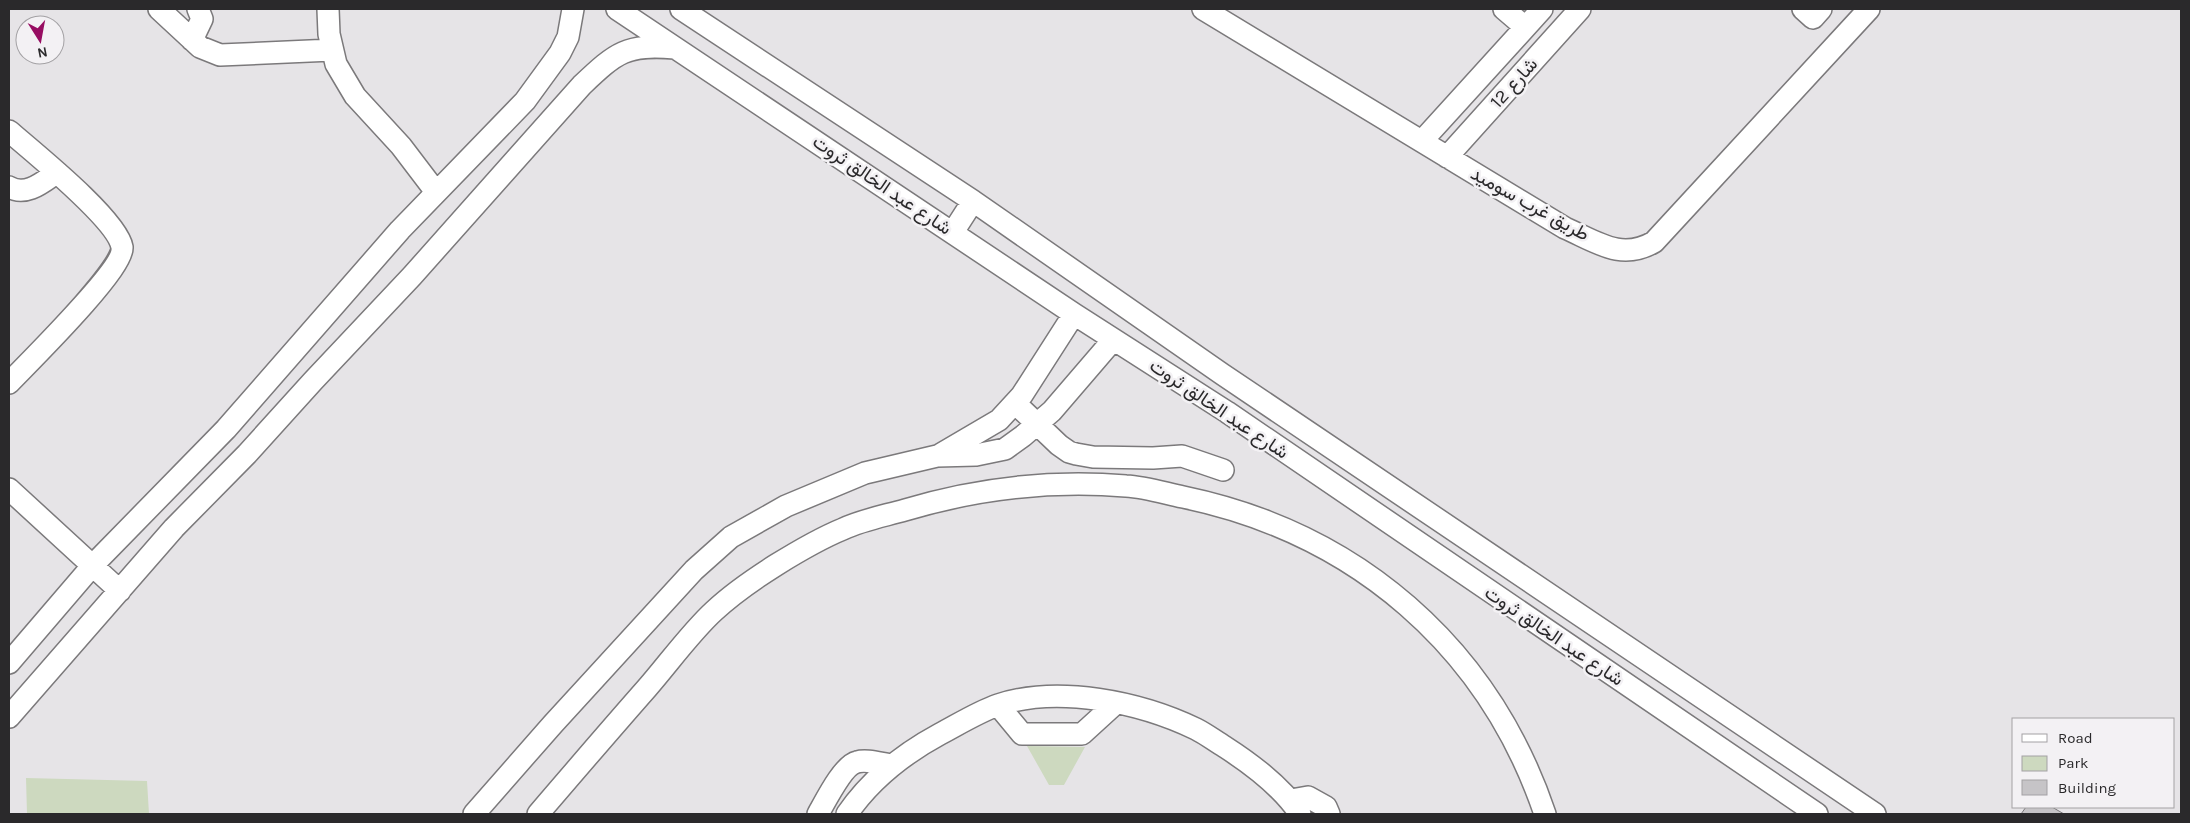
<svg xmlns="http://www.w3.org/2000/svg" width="2190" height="823" font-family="Karla,Vazirmatn,sans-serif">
<rect width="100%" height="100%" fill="#e6e4e7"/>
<!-- green -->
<path fill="#cdd9bf" d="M 1027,746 L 1085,747 L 1064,785 L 1049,785 Z
M 26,778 L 147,781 L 149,814 L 27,814 Z"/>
<!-- building -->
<path fill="#c6c4c7" stroke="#7b797c" d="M 2026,807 L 2052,807 L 2064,814 L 2021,814 Z"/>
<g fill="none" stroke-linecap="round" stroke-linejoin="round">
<!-- minor casing -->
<g stroke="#7b797b" stroke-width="24">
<path id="minor" d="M 159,9 L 200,47 L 220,55 L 332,50
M 328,9 L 329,34 L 336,64 L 355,96 L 401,146 L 436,192
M 617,9 L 1074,314 L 1227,412 L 1817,814
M 681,9 L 973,201 L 1222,374 L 1875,814
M 1203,9 L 1565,228 C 1597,242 1621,261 1654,242 L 1869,9
M 1504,9 L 1525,27
M 1803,9 L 1813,18 L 1821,9
M 192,40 L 202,19 L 198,9
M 9,131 C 33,152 117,219 122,247 C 125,268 27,364 9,383
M 1422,141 L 1542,9
M 1447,157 L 1580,9
M 9,187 C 26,197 43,182 56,173
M 953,232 L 973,201
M 1015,403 L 1059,445 L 1069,452 L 1076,454 L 1093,457 L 1153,458 L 1182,456 L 1223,470
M 941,454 L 999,420 L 1022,395 L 1074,314
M 9,489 L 120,591
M 9,663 L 93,565 L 226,429 L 400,230 L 525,101 L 560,53 L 568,37 L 573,9
M 998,705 L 1022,734 L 1082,734 L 1116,703
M 9,717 L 174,528 L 247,454 L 313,381 L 412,276 L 582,85 C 617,52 626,44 675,48
M 1291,800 L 1308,797 L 1326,807 L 1329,814
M 474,814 L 553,724 L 694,570 L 731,537 L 786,506 L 865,473 L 937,456 L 976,455 L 1005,449 L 1023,436 L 1052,411 L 1113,340
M 538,814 C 574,772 610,730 647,688 C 668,664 691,632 714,611 C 730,596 757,577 776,565 C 797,552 821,538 843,529 C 862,520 884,516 905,510 C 975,489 1052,480 1126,486 C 1145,487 1164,493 1183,497 C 1356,533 1488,646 1545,814
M 818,814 C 825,802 843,765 857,762 C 867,759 882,764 892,765
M 847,814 C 871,779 903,754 940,734 C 959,724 978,712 998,705 C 1058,685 1140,702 1196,729 C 1206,734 1215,741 1225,747 C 1253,765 1282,787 1300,814"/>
</g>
<!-- minor -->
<use href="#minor" stroke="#fff" stroke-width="21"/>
</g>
<g text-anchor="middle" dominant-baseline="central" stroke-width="5" stroke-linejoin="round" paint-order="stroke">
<!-- street labels -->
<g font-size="19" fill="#2a292b" stroke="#f3f1f4">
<text transform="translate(1514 83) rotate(-48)">شارع 12</text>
<text transform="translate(882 185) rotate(34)">شارع عبد الخالق ثروت</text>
<text transform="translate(1530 204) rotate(29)">طريق غرب سوميد</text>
<text transform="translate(1219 409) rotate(34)">شارع عبد الخالق ثروت</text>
<text transform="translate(1554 636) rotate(34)">شارع عبد الخالق ثروت</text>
</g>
</g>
<!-- border -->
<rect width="2190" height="823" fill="none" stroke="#2a292b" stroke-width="20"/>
<!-- legend -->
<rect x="2012" y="718" width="162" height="90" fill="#f3f1f4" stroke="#a3a1a4"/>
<rect x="2022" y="734" width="25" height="8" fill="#ffffff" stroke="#a3a1a4"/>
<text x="2058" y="743" font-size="15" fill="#2a292b">Road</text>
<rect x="2022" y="756" width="25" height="15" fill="#cdd9bf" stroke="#a3a1a4"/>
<text x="2058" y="768" font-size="15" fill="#2a292b">Park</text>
<rect x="2022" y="780" width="25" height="15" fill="#c6c4c7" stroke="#a3a1a4"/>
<text x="2058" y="793" font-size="15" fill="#2a292b">Building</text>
<!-- north arrow -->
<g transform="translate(40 40) rotate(169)"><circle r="24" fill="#f3f1f4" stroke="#a3a1a4"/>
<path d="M0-4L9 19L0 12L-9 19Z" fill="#970d62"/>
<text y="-8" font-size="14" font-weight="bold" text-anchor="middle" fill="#2a292b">N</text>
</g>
</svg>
